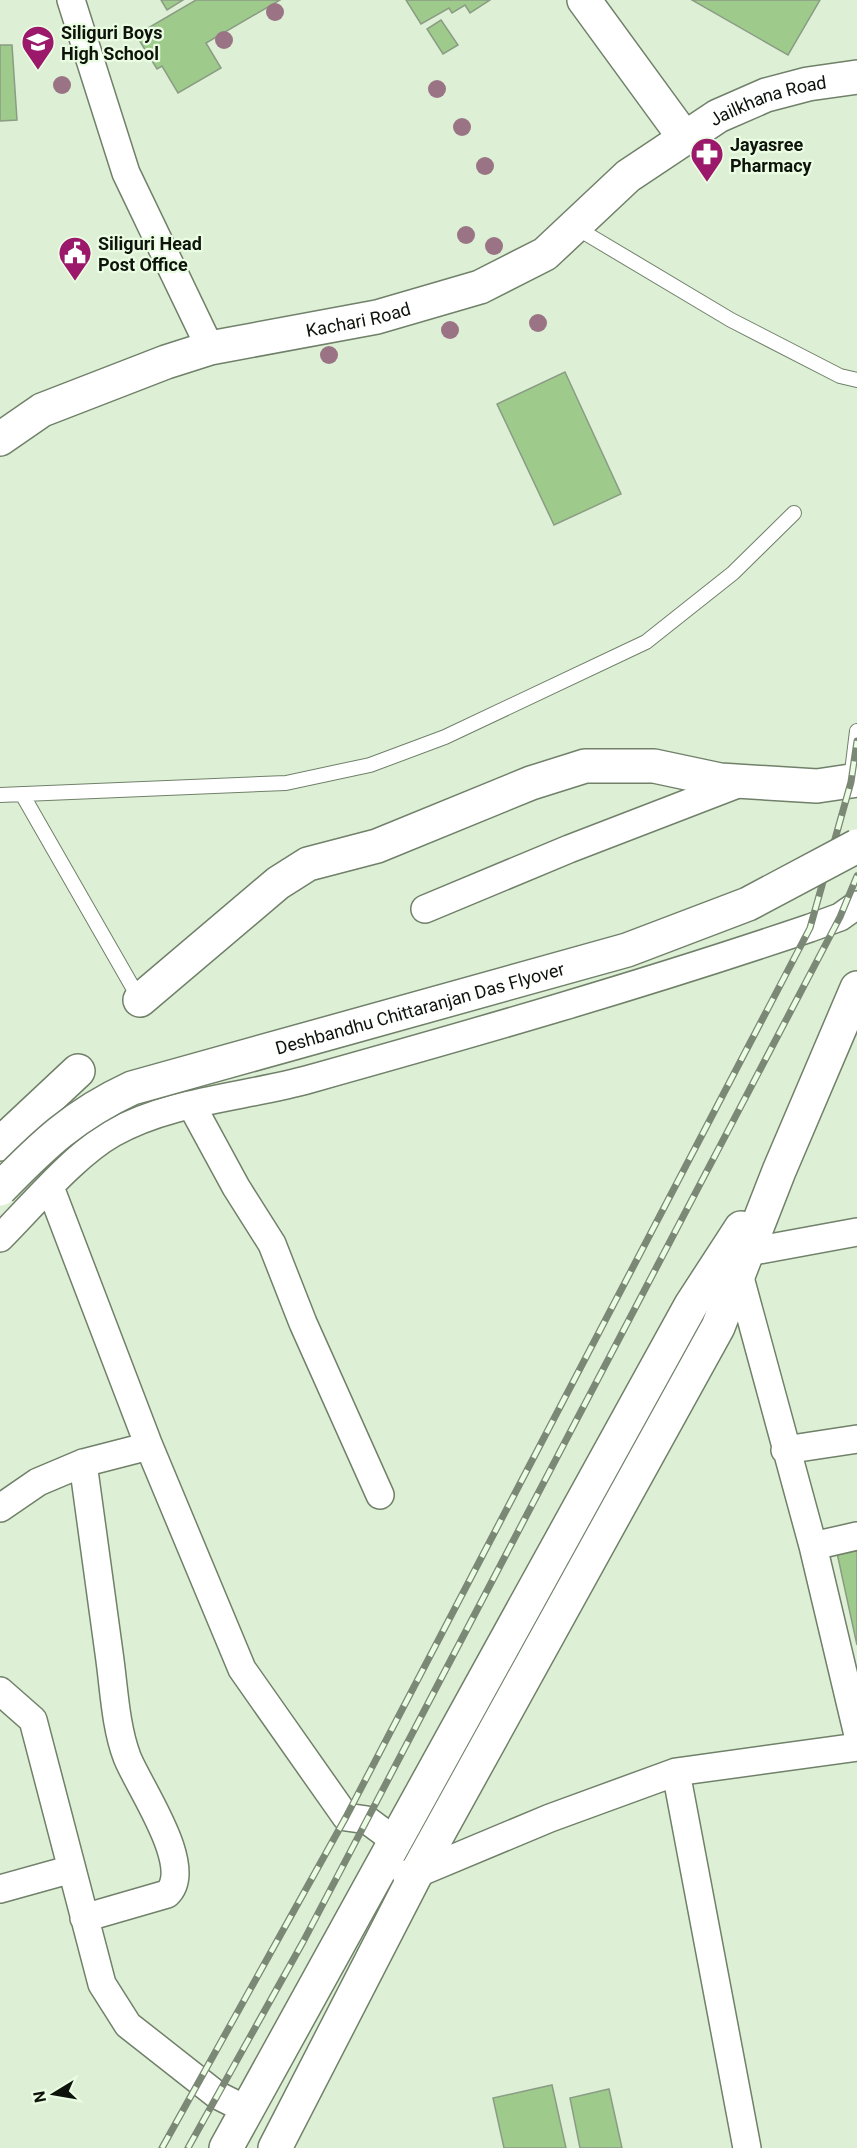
<svg xmlns="http://www.w3.org/2000/svg" width="857" height="2148" font-family="Roboto,sans-serif">
<rect width="100%" height="100%" fill="#ddf0d6"/>
<!-- building -->
<path fill="#9ecb8c" stroke="#8b9c84" stroke-width="1.5" d="M 161,0 L 183,0 L 167,10 Z
M 196,0 L 280,0 L 206,43 L 221,68 L 178,93 L 162,66 L 157,69 L 136,35 Z
M 406,0 L 490,0 L 470,13 L 465,5 L 452,13 L 449,8 L 421,24 Z
M 692,0 L 820,0 L 788,55 Z
M 441,20 L 458,45 L 443,54 L 427,29 Z
M 0,45 L 12,45 L 17,120 L 0,121 Z
M 565,372 L 621,494 L 554,525 L 497,404 Z
M 857,1549 L 857,1645 L 837,1553 Z
M 552,2085 L 566,2148 L 504,2148 L 493,2098 Z
M 609,2089 L 622,2148 L 580,2148 L 570,2098 Z"/>
<g fill="none" stroke-linecap="round" stroke-linejoin="round">
<!-- service casing -->
<g stroke="#708069" stroke-width="16">
<path id="service" d="M 575,227 L 731,320 L 840,376 L 857,380
M 851,780 L 857,731
M 22,794 L 140,1000
M 0,795 L 286,783 L 370,765 L 445,737 L 646,642 L 733,573 L 794,513"/>
</g>
<!-- minor casing -->
<g stroke="#708069" stroke-width="30">
<path id="minor" d="M 71,0 L 126,173 L 210,348
M 425,909 L 569,849 L 743,782
M 192,1106 L 236,1187 L 272,1244 L 303,1323 L 380,1495
M 50,1187 L 149,1446 L 242,1669 L 346,1817 L 367,1820 L 394,1840
M 0,1238 C 32,1206 74,1155 113,1133 C 172,1100 246,1097 310,1079 C 478,1032 645,984 810,928 L 840,917 L 857,905
M 748,1252 L 857,1232
M 739,1274 L 813,1546 L 857,1731
M 785,1450 L 857,1439
M 83,1463 C 92,1526 100,1590 109,1653 C 114,1687 115,1725 127,1757 C 138,1786 196,1867 167,1894 L 84,1918
M 0,1508 L 38,1482 L 83,1463 L 149,1446
M 813,1546 L 857,1536
M 0,1691 L 33,1720 L 102,1984 L 128,2025 L 217,2095 L 247,2110
M 676,1772 L 747,2148
M 406,1874 L 416,1874 L 550,1818 L 676,1772 L 857,1747
M 0,1889 L 72,1869"/>
</g>
<!-- tertiary casing -->
<g stroke="#708069" stroke-width="36">
<g id="tertiary">
<path d="M 584,0 L 684,137"/>
<path id="s1" d="M 0,439 L 42,410 L 166,362 L 210,348 L 377,317 L 480,287 L 545,254 L 628,176 L 718,116 L 766,95 L 808,84 L 857,77"/>
<path d="M 140,1000 L 278,883 L 308,864 L 377,846 L 531,783 L 585,766 L 654,766 L 720,780 L 817,786 L 857,780"/>
<path d="M 0,1144 L 78,1071"/>
<path d="M 226,2148 L 691,1305 L 741,1228"/>
<path d="M 275,2148 L 416,1874 L 718,1327 L 779,1171 L 857,988"/>
</g>
</g>
<!-- service -->
<use href="#service" stroke="#fff" stroke-width="14"/>
<!-- minor -->
<use href="#minor" stroke="#fff" stroke-width="27"/>
<!-- tertiary -->
<use href="#tertiary" stroke="#fff" stroke-width="33"/>
<!-- rail casing -->
<g stroke="#7b8876" stroke-width="7">
<path id="rail" d="M 162,2148 L 346,1817 L 810,928 L 851,782 L 857,741
M 188,2148 L 303,1942 L 840,917 L 857,876"/>
</g>
<!-- rail -->
<use href="#rail" stroke="#eafde3" stroke-width="4.5" stroke-dasharray="14" stroke-linecap="butt"/>
<!-- secondary-bridge casing -->
<g stroke="#708069" stroke-width="36" stroke-linecap="butt">
<g id="secondary-bridge">
<path id="s2" d="M 0,1189 C 44,1144 74,1115 132,1088 L 627,950 L 748,904 L 857,846"/>
</g>
</g>
<!-- secondary-bridge -->
<use href="#secondary-bridge" stroke="#fff" stroke-width="33"/>
</g>
<!-- trees -->
<g fill="#9a7485">
<circle cx="275" cy="12" r="9"/>
<circle cx="224" cy="40" r="9"/>
<circle cx="62" cy="85" r="9"/>
<circle cx="437" cy="89" r="9"/>
<circle cx="462" cy="127" r="9"/>
<circle cx="485" cy="166" r="9"/>
<circle cx="466" cy="235" r="9"/>
<circle cx="494" cy="246" r="9"/>
<circle cx="538" cy="323" r="9"/>
<circle cx="450" cy="330" r="9"/>
<circle cx="329" cy="355" r="9"/>
</g>
<!-- icons -->
<defs>
<g id="school-pin" transform="scale(1.725)"><path d="M0 17L-7.5 6A9.5 9.5 0 1 1 7.5 6Z" fill="#9b186b" stroke="#eafde3"/><path d="M0-5L7-2L0 1L-7-2ZM-4 1L0 2.5L4 1V4Q0 6-4 4Z" fill="#fff"/></g>
<g id="pharmacy-pin" transform="scale(1.725)"><path d="M0 17L-7.5 6A9.5 9.5 0 1 1 7.5 6Z" fill="#9b186b" stroke="#eafde3"/><path d="M-2-6h4v4h4v4h-4v4h-4v-4h-4v-4h4Z" fill="#fff"/></g>
<g id="civic-pin" transform="scale(1.725)"><path d="M0 17L-7.5 6A9.5 9.5 0 1 1 7.5 6Z" fill="#9b186b" stroke="#eafde3"/><path d="M-.6-6.5H3V-4.5H.6V-3L4-1V1h2V6H-6V1h2V-1L-.6-3ZM-1.2 2.5V6h2.4V2.5Z" fill="#fff"/></g>
</defs>
<g fill-rule="evenodd">
<use href="#school-pin" x="38" y="42"/>
<use href="#pharmacy-pin" x="707" y="154"/>
<use href="#civic-pin" x="75" y="253"/>
</g>
<g text-anchor="middle" dominant-baseline="central" stroke-width="4.5" stroke-linejoin="round" paint-order="stroke">
<!-- poi labels -->
<g font-size="18" font-weight="bold" fill="#0e140b" stroke="#eafde3" text-anchor="start">
<text x="61" y="32">Siliguri Boys<tspan x="61" dy="21">High School</tspan></text>
<text x="730" y="144">Jayasree<tspan x="730" dy="21">Pharmacy</tspan></text>
<text x="98" y="243">Siliguri Head<tspan x="98" dy="21">Post Office</tspan></text>
</g>
<!-- street labels -->
<g font-size="18" fill="#0e140b" stroke="#eafde3">
<text stroke="none"><textPath href="#s1" startOffset="855">Jailkhana Road</textPath></text>
<text stroke="none"><textPath href="#s1" startOffset="381">Kachari Road</textPath></text>
<text stroke="none"><textPath href="#s2" startOffset="466">Deshbandhu Chittaranjan Das Flyover</textPath></text>
</g>
</g>
<!-- north arrow -->
<g transform="translate(54 2094) rotate(259)" stroke="#eafde3" stroke-width="4.5" paint-order="stroke">
<path d="M0-4.5L10 22L0 15L-10 22Z" fill="#0e140b"/>
<text y="-9" font-size="16" font-weight="bold" text-anchor="middle" fill="#0e140b">N</text>
</g>
</svg>
